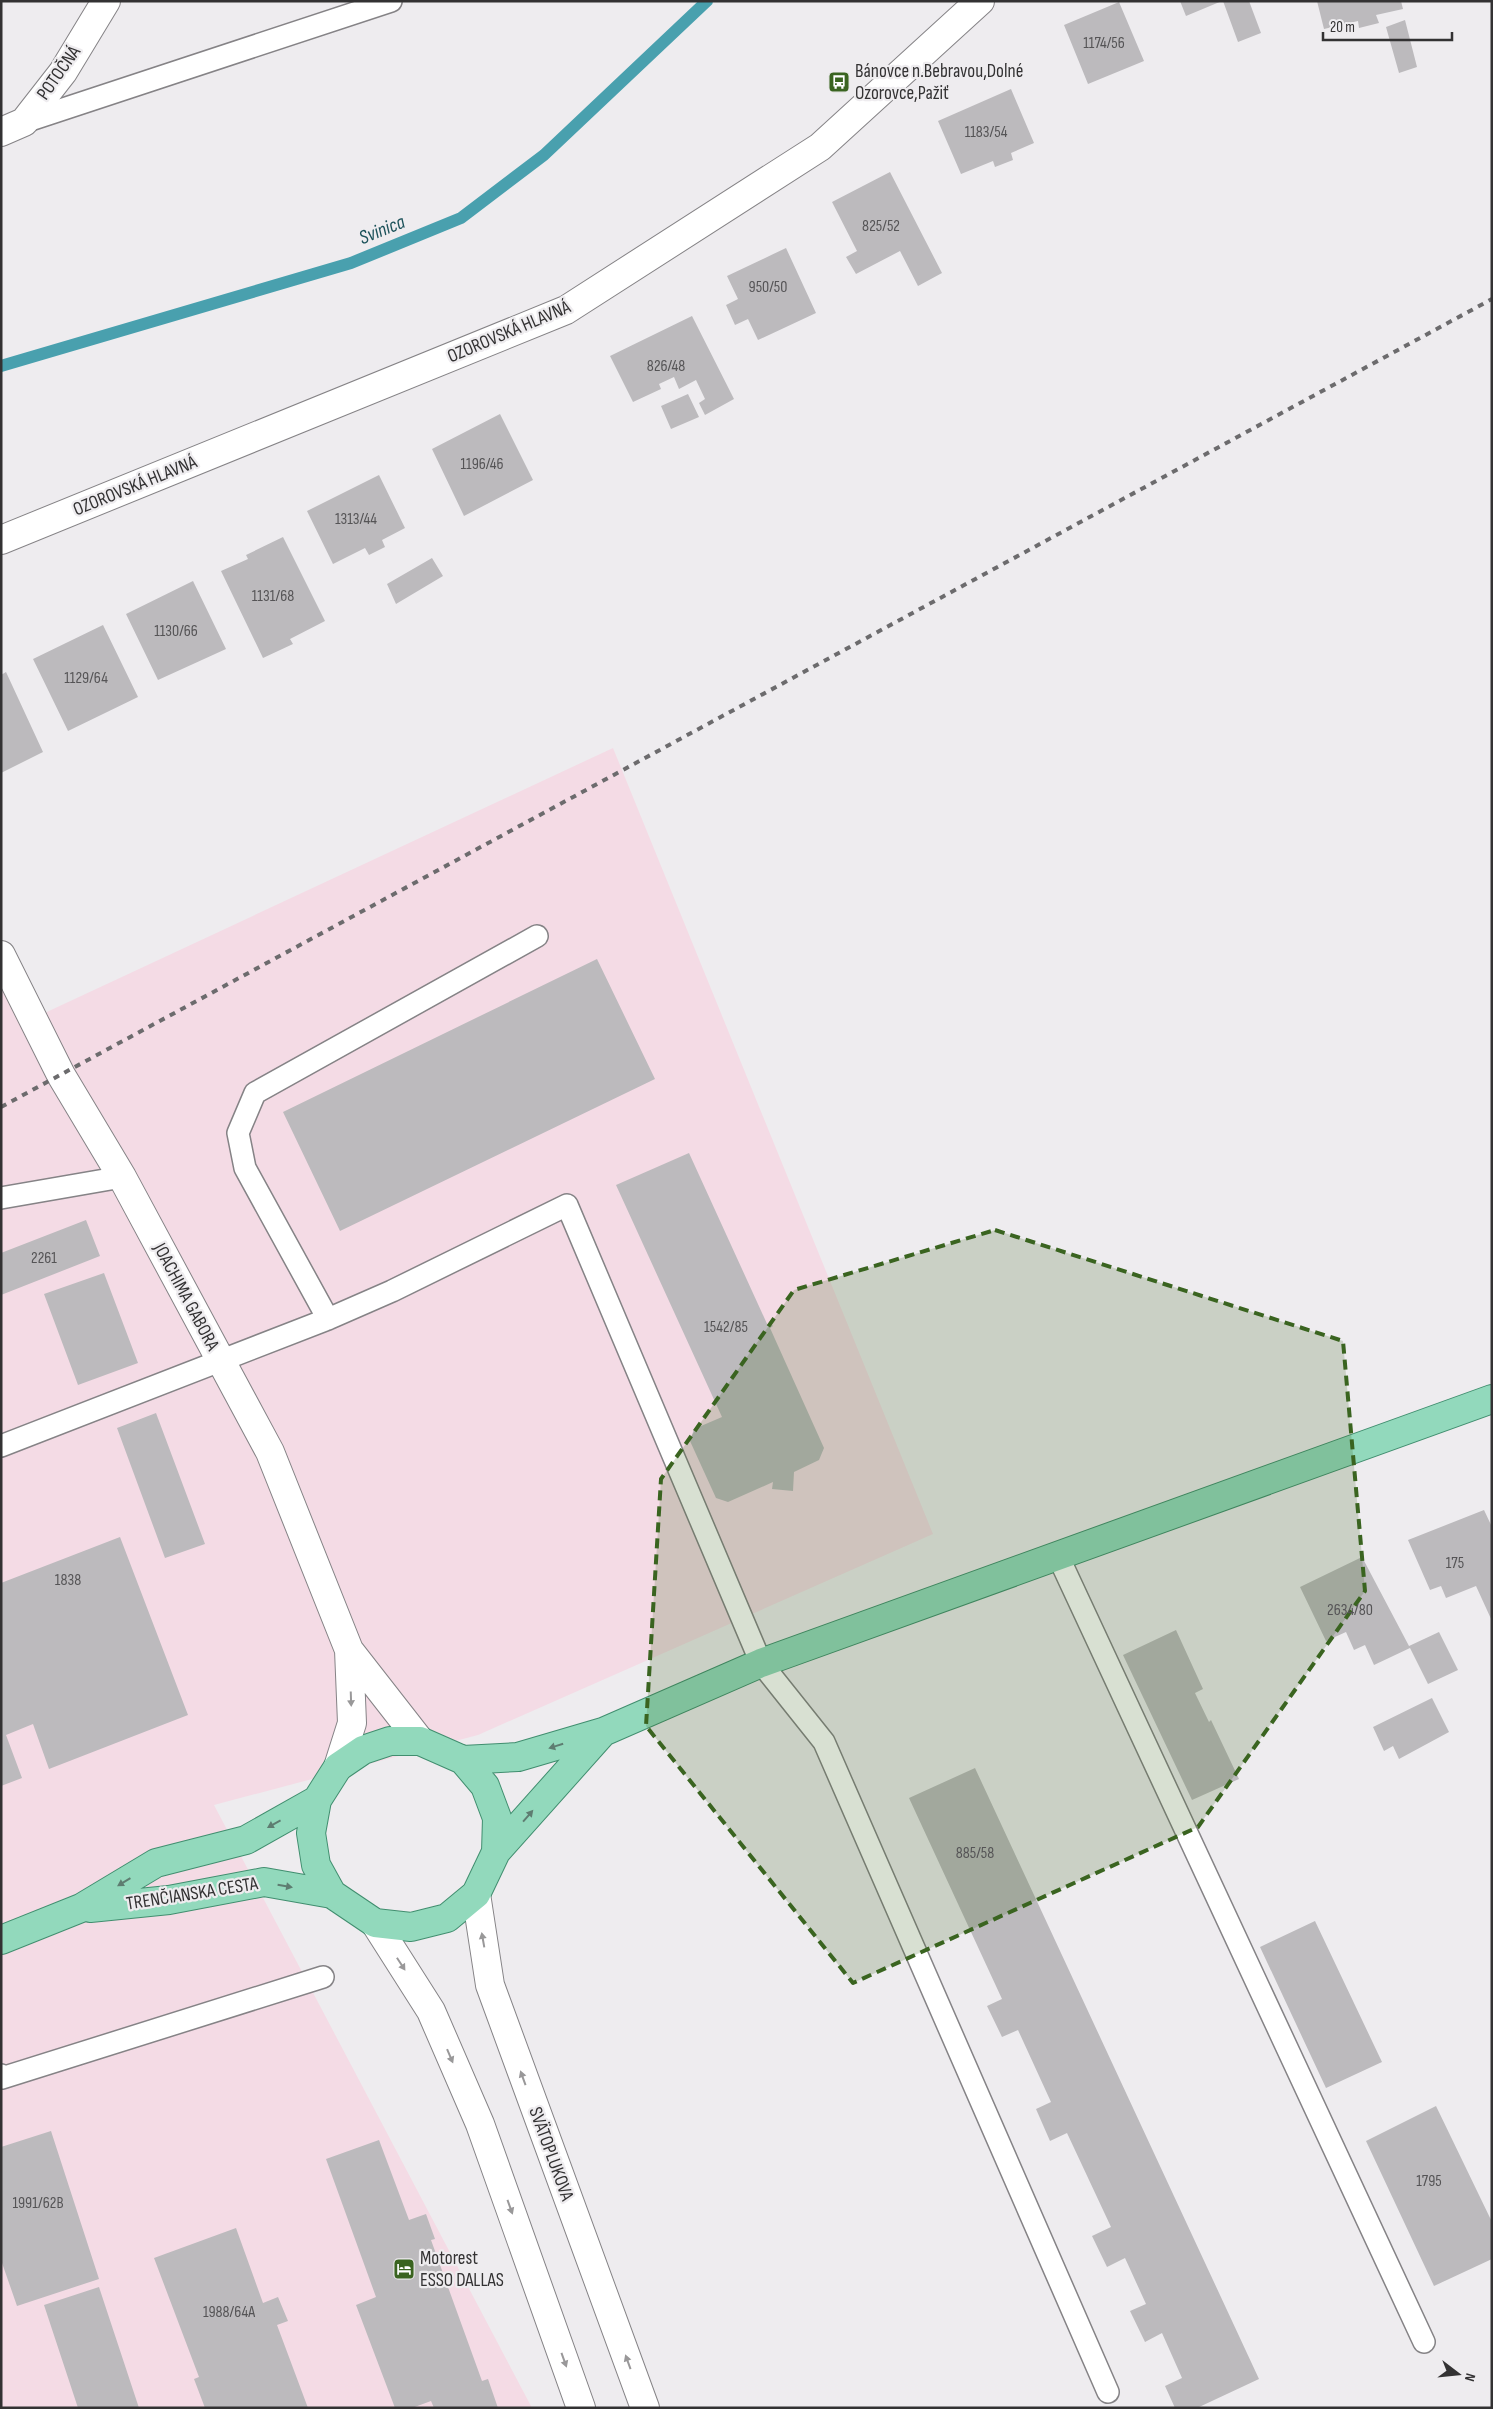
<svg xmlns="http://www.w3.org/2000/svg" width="1493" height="2409" font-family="'Sofia Sans Condensed',sans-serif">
<rect width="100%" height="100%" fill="#eeecef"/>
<!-- industrial -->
<path fill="#f4dbe5" d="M 613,748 L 933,1534 L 478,1735 L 214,1805 L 532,2408 L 1,2408 L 1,986 L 21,1024 Z"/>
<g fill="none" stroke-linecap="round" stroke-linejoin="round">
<!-- stream -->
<path stroke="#49a0ae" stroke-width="12" d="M 1,366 L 351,263 L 461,218 L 544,155 L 707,1"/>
</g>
<!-- building -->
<path fill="#bcbabd" d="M 1180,1 L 1222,1 L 1186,16 Z
M 1223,1 L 1249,1 L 1261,33 L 1238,42 Z
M 1317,1 L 1401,1 L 1403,9 L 1376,15 L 1379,23 L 1359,28 L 1358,21 L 1324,29 Z
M 1119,2 L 1144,61 L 1088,84 L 1064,25 Z
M 1405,20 L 1417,67 L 1399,73 L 1386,27 Z
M 1011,89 L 1034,143 L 1011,153 L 1013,160 L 995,167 L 993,161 L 961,174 L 938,121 Z
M 890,172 L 942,273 L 918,286 L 900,251 L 856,274 L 846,257 L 857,251 L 832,202 Z
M 786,248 L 816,313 L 758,340 L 748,319 L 735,325 L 726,305 L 738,299 L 727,276 Z
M 692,316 L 734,399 L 705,415 L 699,403 L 705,399 L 696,380 L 679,389 L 674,377 L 659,384 L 661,389 L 633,402 L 610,356 Z
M 688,394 L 699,417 L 671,429 L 661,406 Z
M 500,414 L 533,480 L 464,516 L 432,449 Z
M 379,475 L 405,528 L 382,540 L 385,547 L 369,555 L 365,548 L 333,564 L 307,511 Z
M 283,537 L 325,621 L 290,639 L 293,644 L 263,658 L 221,571 L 248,559 L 246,555 Z
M 432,558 L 443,576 L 396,604 L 387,584 Z
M 193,581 L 226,649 L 158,680 L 126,614 Z
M 103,625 L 138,697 L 68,731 L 33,659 Z
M 6,672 L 43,752 L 1,773 L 1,675 Z
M 597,959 L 655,1079 L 340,1231 L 283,1112 Z
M 689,1153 L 768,1326 L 771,1324 L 773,1326 L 770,1328 L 824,1448 L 819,1460 L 794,1472 L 793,1491 L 772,1489 L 773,1482 L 728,1502 L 716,1498 L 690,1441 L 694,1429 L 722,1417 L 616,1185 Z
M 86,1220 L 100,1256 L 1,1295 L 1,1253 Z
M 104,1273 L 138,1363 L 78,1385 L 44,1294 Z
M 156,1413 L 205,1544 L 165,1558 L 117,1428 Z
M 1484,1510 L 1492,1527 L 1492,1621 L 1476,1586 L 1446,1598 L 1441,1586 L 1430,1590 L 1408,1540 Z
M 120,1537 L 188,1715 L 49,1769 L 33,1724 L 6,1735 L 22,1778 L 1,1786 L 1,1583 Z
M 1362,1557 L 1409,1646 L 1439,1632 L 1458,1670 L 1428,1684 L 1410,1648 L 1374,1665 L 1365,1645 L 1354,1650 L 1346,1632 L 1326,1641 L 1300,1587 Z
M 1176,1630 L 1203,1689 L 1195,1693 L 1209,1722 L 1211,1720 L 1239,1779 L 1192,1800 L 1123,1655 Z
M 1432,1698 L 1449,1732 L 1399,1759 L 1393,1746 L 1384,1751 L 1373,1727 Z
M 975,1768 L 1259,2379 L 1197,2408 L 1175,2408 L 1165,2386 L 1182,2378 L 1162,2333 L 1145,2342 L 1130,2311 L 1146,2304 L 1125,2258 L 1107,2267 L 1092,2236 L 1111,2227 L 1067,2133 L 1050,2141 L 1036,2109 L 1051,2102 L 1018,2030 L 1002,2037 L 987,2006 L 1002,1999 L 909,1798 Z
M 1315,1921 L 1382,2062 L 1326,2088 L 1260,1947 Z
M 1436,2106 L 1492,2222 L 1492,2259 L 1434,2286 L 1366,2141 Z
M 51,2131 L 99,2279 L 17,2306 L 1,2260 L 1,2147 Z
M 379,2140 L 409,2220 L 426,2214 L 435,2239 L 431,2240 L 482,2381 L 488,2379 L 498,2408 L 434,2408 L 431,2401 L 412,2408 L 395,2408 L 356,2305 L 376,2297 L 326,2159 Z
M 236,2228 L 263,2303 L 278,2297 L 288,2321 L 277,2325 L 308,2408 L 205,2408 L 194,2379 L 199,2377 L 154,2258 Z
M 99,2287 L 139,2408 L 78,2408 L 44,2305 Z"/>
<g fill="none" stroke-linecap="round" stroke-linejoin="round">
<!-- service casing -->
<g stroke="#858386" stroke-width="24">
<path id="service" d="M 24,122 L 391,1
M 1,1198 L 122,1177
M 328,1319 L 245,1168 L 238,1133 L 255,1093 L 537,936
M 1,1446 L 328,1319 L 392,1291 L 567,1205 L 761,1663 L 824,1742 L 1108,2392
M 1058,1556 L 1424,2342
M 1,2075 L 2,2078 L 323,1977"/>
</g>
<!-- minor casing -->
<g stroke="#858386" stroke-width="30">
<path id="minor" d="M 1,132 L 24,122 L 63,72 L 106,1
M 1,955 L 61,1075 L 122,1177 L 270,1452 L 349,1650 L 420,1741
M 338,1767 L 352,1723 L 349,1650
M 476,1894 L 490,1985 L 645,2408
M 375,1923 L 431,2011 L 480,2124 L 581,2408"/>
</g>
<!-- tertiary casing -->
<g stroke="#858386" stroke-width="30">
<path id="tertiary" d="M 1,540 L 566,310 L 820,147 L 980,1"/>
</g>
<!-- primary casing -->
<g stroke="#418e6f" stroke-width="30">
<path id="primary" d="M 463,1760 L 485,1786 L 497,1818 L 496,1852 L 476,1894 L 447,1918 L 411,1927 L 375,1923 L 332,1894 L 316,1865 L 311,1833 L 317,1800 L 338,1767 L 363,1750 L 390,1741 L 420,1741 L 463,1760 L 518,1757 L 603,1732 L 761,1663 L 1492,1399
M 496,1852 L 603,1732
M 90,1908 L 169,1900 L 264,1882 L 332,1894
M 1,1940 L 81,1908 L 156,1863 L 246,1840 L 317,1800"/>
</g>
<!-- service -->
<use href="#service" stroke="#fff" stroke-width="21"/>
<!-- minor -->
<use href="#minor" stroke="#fff" stroke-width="28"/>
<!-- tertiary -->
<use href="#tertiary" stroke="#fff" stroke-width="28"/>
<!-- primary -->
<use href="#primary" stroke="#92d9bc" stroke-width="28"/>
<!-- rail -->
<path stroke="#6c6b6d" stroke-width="4" stroke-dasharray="6 6" stroke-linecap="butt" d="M 1,1107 L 1492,299"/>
</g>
<!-- one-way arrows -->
<defs><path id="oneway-solid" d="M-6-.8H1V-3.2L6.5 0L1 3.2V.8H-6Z" transform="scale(1.25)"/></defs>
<g fill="#999899">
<use href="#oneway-solid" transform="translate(351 1699) rotate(88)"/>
<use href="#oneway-solid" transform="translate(483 1940) rotate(-100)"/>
<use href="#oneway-solid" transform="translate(401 1964) rotate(57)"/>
<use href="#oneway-solid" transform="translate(450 2056) rotate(67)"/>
<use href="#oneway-solid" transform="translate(523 2078) rotate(-110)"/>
<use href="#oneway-solid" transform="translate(510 2207) rotate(70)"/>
<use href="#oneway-solid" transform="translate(564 2360) rotate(70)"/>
<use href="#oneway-solid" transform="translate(628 2362) rotate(-110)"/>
</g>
<g fill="#5e7d71">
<use href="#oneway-solid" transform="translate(556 1746) rotate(163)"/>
<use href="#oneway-solid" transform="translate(528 1816) rotate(-49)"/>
<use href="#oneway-solid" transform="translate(274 1824) rotate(151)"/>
<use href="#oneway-solid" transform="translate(124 1882) rotate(149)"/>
<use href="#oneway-solid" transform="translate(285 1886) rotate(10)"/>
</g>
<!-- marked area -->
<path fill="#3a6420" fill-opacity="0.2" stroke="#3a6420" stroke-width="4" stroke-dasharray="10 6" stroke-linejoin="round" d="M 995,1230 L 1343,1341 L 1365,1591 L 1198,1827 L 853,1983 L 646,1726 L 661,1479 L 794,1290 Z"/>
<!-- icons -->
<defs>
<g id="bus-square" transform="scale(1.125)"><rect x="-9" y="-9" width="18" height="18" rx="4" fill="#3a6420" stroke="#eeecef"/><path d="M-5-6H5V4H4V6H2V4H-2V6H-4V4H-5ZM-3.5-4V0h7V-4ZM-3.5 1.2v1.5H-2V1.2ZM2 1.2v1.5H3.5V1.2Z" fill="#fff"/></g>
<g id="hotel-square" transform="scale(1.125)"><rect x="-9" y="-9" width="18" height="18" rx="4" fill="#3a6420" stroke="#eeecef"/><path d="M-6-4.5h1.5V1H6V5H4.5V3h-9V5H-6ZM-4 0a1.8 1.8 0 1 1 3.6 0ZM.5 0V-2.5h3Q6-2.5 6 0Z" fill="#fff"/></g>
</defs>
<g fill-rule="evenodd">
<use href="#bus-square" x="839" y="82"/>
<use href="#hotel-square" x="404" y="2269"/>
</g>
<g text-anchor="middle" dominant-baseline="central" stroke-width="4.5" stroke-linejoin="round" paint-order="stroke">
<!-- number labels -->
<g font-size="16" fill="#555456">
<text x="1104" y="43">1174/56</text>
<text x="986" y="132">1183/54</text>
<text x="881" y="226">825/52</text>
<text x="768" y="287">950/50</text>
<text x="666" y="366">826/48</text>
<text x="482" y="464">1196/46</text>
<text x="356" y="519">1313/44</text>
<text x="273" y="596">1131/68</text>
<text x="176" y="631">1130/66</text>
<text x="86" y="678">1129/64</text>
<text x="44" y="1258">2261</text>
<text x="726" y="1327">1542/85</text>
<text x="1455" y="1563">175</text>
<text x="68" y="1580">1838</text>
<text x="1350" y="1610">2634/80</text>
<text x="975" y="1853">885/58</text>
<text x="1429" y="2181">1795</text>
<text x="38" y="2203">1991/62B</text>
<text x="229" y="2312">1988/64A</text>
</g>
<!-- poi labels -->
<g font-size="19" fill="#333233" stroke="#eeecef" text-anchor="start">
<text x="855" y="71">Bánovce n.Bebravou,Dolné<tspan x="855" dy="22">Ozorovce,Pažiť</tspan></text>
<text x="420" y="2258">Motorest<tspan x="420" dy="22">ESSO DALLAS</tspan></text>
</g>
<!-- street labels -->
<g font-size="19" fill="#333233" stroke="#eeecef">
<text transform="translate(59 73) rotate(-55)">POTOČNÁ</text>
<text transform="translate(509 332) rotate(-23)">OZOROVSKÁ HLAVNÁ</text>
<text transform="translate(135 486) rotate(-22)">OZOROVSKÁ HLAVNÁ</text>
<text transform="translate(186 1297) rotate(62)">JOACHIMA GABORA</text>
<text transform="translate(192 1894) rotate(-9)">TRENČIANSKA CESTA</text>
<text transform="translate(551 2154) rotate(70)">SVÄTOPLUKOVA</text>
</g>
<!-- water labels -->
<g font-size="20" font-style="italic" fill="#1b5159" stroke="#eeecef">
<text transform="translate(382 230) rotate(-22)">Svinica</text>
</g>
</g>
<!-- border -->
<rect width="1493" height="2409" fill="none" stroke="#333233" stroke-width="5"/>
<!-- north arrow -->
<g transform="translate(1458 2374) rotate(106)" stroke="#eeecef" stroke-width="4" paint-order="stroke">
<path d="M0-4L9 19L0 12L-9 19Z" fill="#333233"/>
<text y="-8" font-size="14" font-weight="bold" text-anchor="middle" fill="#333233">N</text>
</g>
<!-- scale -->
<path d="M1323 32v8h129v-8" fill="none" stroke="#333233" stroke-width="2.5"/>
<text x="1330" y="32" font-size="15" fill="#333233" stroke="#eeecef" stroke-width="4" paint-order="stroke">20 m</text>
</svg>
